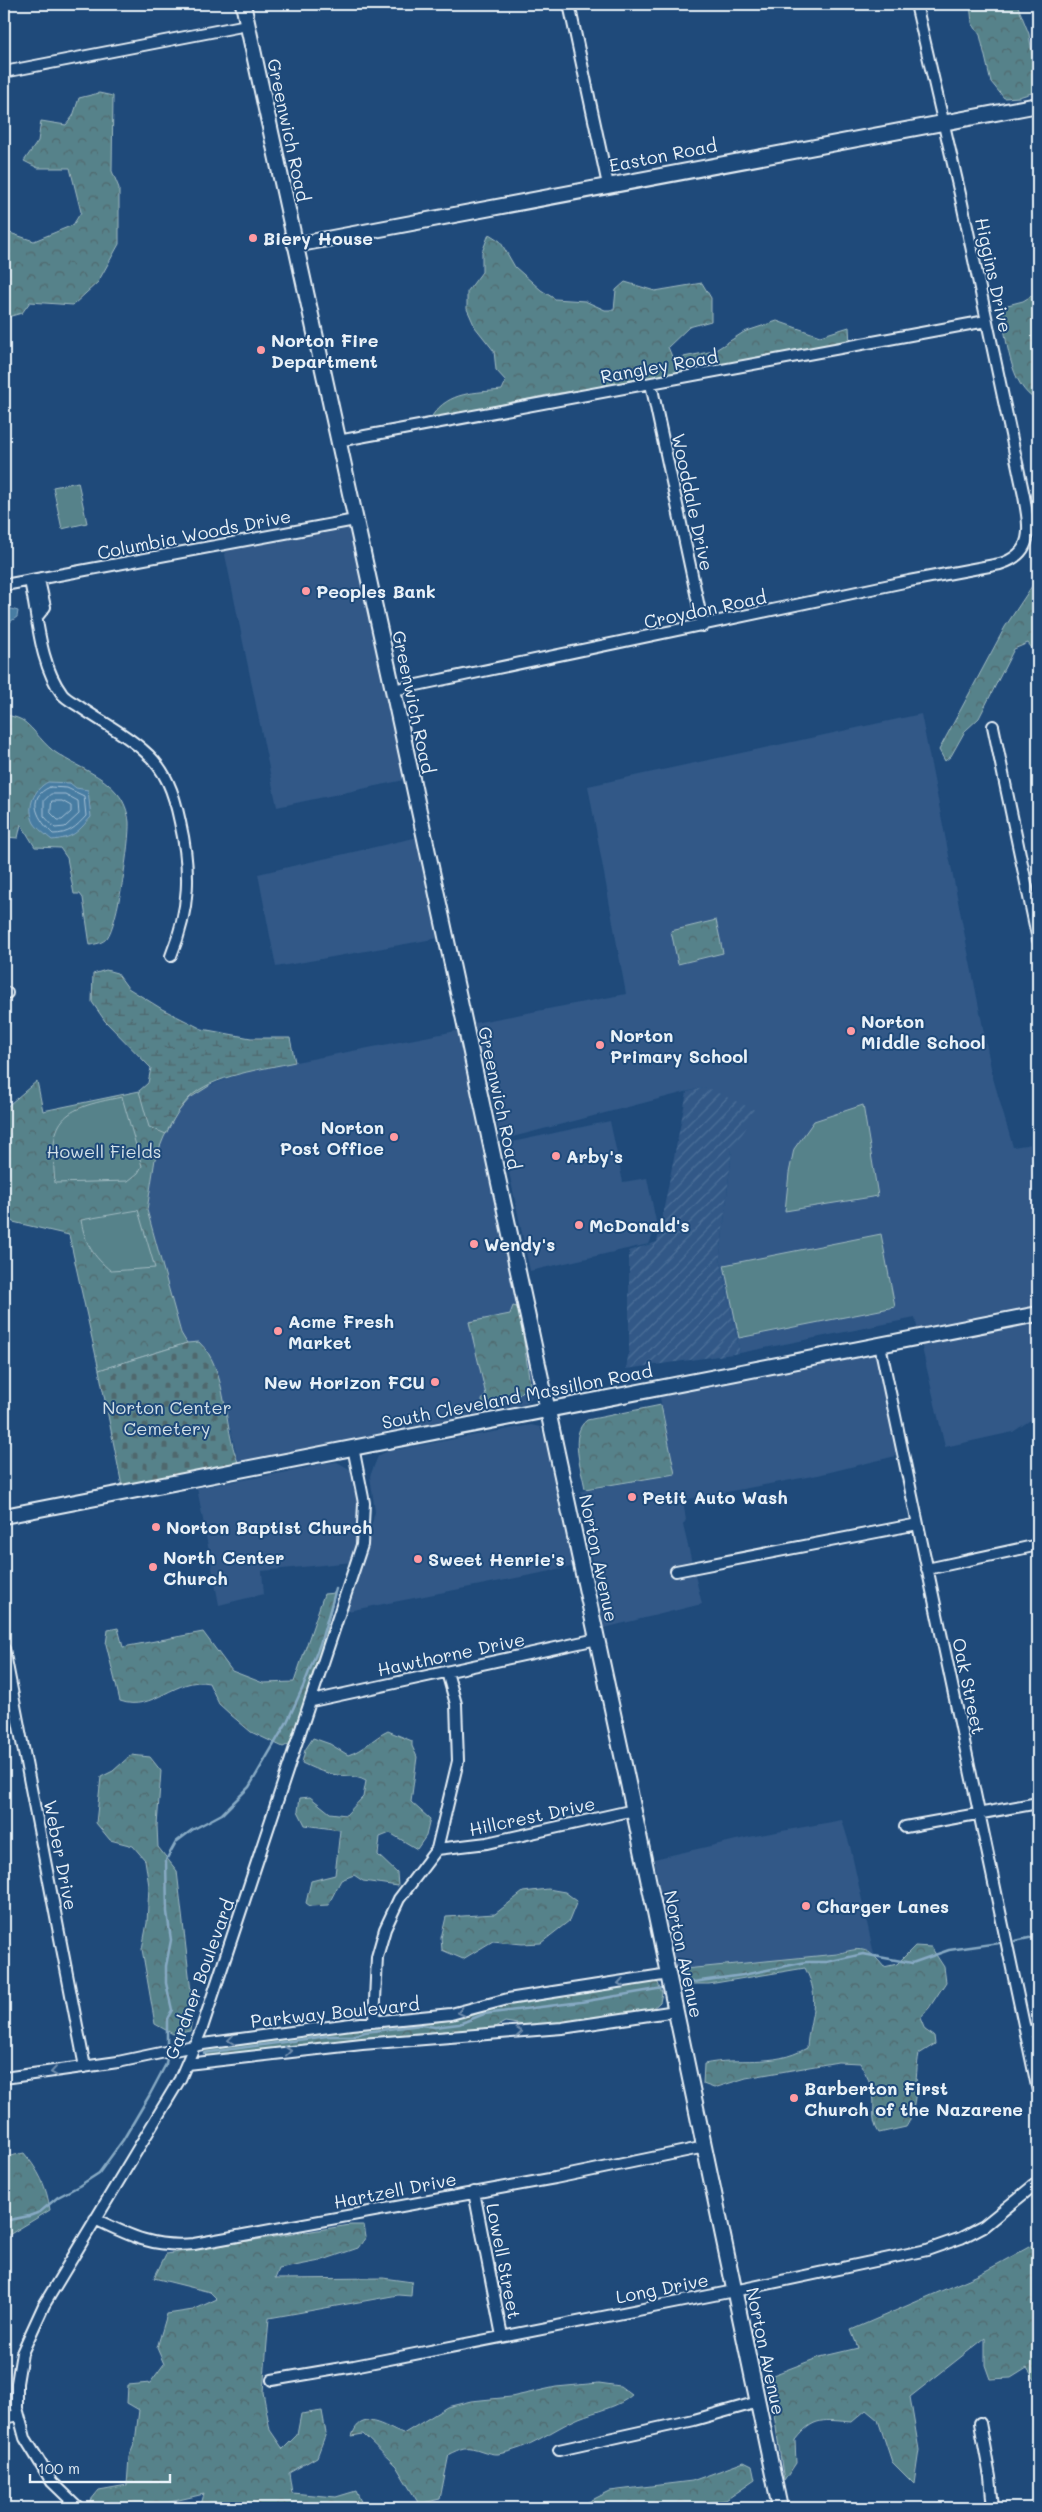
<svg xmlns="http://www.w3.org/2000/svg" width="1042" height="2512" font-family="Mali,sans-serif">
<defs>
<pattern id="industrial-furrows" width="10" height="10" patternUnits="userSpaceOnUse" patternTransform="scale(1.25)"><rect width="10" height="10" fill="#305887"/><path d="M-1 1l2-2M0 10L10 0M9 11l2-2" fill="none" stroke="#4e7099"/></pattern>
<pattern id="forest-crowns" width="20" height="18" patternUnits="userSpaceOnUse" patternTransform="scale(1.25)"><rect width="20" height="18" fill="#57828a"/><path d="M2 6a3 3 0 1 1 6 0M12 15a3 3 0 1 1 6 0" fill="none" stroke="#4f686d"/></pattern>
<pattern id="wetland-marsh" width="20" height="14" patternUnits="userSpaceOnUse" patternTransform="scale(1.25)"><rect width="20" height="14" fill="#57828a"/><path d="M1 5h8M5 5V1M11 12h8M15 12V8" fill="none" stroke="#4f686d"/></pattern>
<pattern id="cemetery-stones" width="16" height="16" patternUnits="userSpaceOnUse" patternTransform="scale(1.25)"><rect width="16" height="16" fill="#57828a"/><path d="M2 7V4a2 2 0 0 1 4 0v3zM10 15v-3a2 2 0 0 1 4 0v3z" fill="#4f686d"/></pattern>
</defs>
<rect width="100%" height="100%" fill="#1f4a7a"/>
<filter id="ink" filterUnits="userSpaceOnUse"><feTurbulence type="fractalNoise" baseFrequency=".02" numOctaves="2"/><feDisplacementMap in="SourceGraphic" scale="10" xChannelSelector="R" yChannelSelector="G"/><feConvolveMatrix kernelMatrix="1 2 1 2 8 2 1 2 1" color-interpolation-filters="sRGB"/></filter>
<g filter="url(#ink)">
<!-- built -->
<path fill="#305887" d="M 353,523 L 409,779 L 277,807 L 224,550 Z
M 921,714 L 993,1078 L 1013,1147 L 1038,1143 L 1038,1415 L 1013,1432 L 945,1447 L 915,1318 L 740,1353 L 720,1257 L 732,1150 L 705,1087 L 501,1140 L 474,1023 L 626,994 L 588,786 Z
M 418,837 L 439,938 L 276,967 L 258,874 Z
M 461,1030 L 536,1384 L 532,1397 L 525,1404 L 238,1462 L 219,1381 L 210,1359 L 201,1344 L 199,1342 L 187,1343 L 181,1333 L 147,1210 L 155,1159 L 164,1137 L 176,1114 L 190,1098 L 201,1089 L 226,1079 L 249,1071 Z
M 610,1121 L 623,1182 L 647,1178 L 657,1226 L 649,1244 L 530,1271 L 503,1144 Z
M 880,1345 L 904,1454 L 818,1475 L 683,1500 L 686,1520 L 683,1525 L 702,1604 L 604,1628 L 581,1491 L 675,1474 L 658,1388 Z
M 531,1425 L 540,1427 L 553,1458 L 577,1566 L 348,1611 L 375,1512 L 370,1476 L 378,1456 L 388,1451 Z
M 337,1462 L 355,1472 L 360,1498 L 360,1528 L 353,1562 L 262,1571 L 264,1594 L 219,1605 L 197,1488 L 298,1470 L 324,1463 Z
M 842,1820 L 850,1846 L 874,1954 L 860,1948 L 837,1954 L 675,1971 L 654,1859 L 749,1837 Z"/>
<!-- industrial -->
<path fill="url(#industrial-furrows)" d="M 705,1087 L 757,1111 L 732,1150 L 720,1257 L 740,1353 L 626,1369 L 629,1350 L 629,1251 L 657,1242 L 687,1092 Z"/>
<!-- forest -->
<path fill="url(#forest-crowns)" stroke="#a0bac1" d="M 970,4 L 1017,4 L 1029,34 L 1038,91 L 1019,97 L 1004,98 L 991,82 L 980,35 L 972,23 Z
M 99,93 L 113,96 L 112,171 L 119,188 L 119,244 L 98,282 L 73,305 L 30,302 L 22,313 L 4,318 L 4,231 L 34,241 L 73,225 L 81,212 L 70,168 L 38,168 L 24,161 L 38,141 L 41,121 L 66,125 L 73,116 L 79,98 Z
M 489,234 L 500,241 L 515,267 L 541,290 L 555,299 L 585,301 L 605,310 L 614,310 L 616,290 L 625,282 L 655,291 L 702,283 L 711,298 L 711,321 L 689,327 L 668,347 L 673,359 L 714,351 L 744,332 L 777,321 L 820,336 L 849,327 L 850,344 L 717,365 L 639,382 L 552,394 L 442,417 L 432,416 C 449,391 475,393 502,390 L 506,381 L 496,370 L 494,351 L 475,327 L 467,309 L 467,292 L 482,272 L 482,252 Z
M 1038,292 L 1038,401 C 1008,386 1007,336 1000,307 L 1023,301 Z
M 1038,577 L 1038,656 L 1028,643 L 1014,649 L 979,718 L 965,731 L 951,756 L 945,761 L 939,750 L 1005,627 Z
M 4,714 C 9,716 17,717 22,720 C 35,729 44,746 58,754 C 78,768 102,774 118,794 C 124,801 128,812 129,822 C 130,841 118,924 107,938 C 103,943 96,944 90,945 L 83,898 L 80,894 L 74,894 L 67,858 L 60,848 L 35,847 L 21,824 L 18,838 L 4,837 Z
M 716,920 L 723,953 L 678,964 L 671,931 Z
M 207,1077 L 209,1086 L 190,1098 L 176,1114 L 164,1137 L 155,1159 L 147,1210 L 181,1333 L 187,1343 L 99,1370 L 69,1235 L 13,1222 L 4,1215 L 4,1109 L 37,1081 L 43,1111 Z
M 513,1306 L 517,1307 L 520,1314 L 530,1384 L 515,1399 L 483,1406 L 482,1400 L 486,1395 L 469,1322 L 510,1314 Z
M 661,1405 L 675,1474 L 585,1489 C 582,1469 568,1434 587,1420 Z
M 335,1593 L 317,1667 L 293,1742 L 283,1747 L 251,1732 L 231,1715 L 219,1704 L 209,1683 C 176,1676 153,1713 120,1701 L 106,1644 L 108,1630 L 118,1628 L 123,1647 L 203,1632 L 232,1671 L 263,1683 L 294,1682 L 324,1594 Z
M 388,1731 L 412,1741 L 412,1746 L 417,1757 L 411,1802 L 430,1819 L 426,1836 L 417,1849 L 390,1833 L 380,1837 L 378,1855 L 397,1873 L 398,1886 L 363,1881 L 354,1875 L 341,1880 L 328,1905 L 310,1906 L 306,1903 L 311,1881 L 335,1875 L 340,1830 L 305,1825 L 298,1811 L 300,1798 L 310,1797 L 330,1813 L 346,1815 L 363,1797 L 366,1781 C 353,1774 341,1777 328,1773 C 319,1771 310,1767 302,1763 L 305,1750 L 313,1738 L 330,1744 L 348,1755 C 364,1750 373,1738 388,1731 Z
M 131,1755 L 150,1757 L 161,1771 L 157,1826 L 158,1847 L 177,1871 L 193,2009 L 190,2031 L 173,2034 L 155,2024 L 142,1949 L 147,1923 L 149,1886 L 145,1860 L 133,1846 L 110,1840 L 96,1823 L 101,1777 L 113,1771 Z
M 548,1889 L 565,1892 L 577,1901 L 569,1921 L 541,1943 L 522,1944 L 493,1941 L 463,1959 L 442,1950 L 441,1938 L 446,1917 L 495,1914 L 523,1892 Z
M 915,1946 L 931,1947 L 944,1967 L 946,1982 L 929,2008 L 920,2018 L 925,2030 L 934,2036 L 935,2044 L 919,2054 C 914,2077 919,2108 906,2127 L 879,2133 C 869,2118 877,2106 872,2089 C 870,2081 864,2071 860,2063 L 838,2062 L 746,2078 L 714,2088 L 703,2084 L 704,2064 C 740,2056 771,2068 807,2048 C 809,2016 822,2000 805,1968 L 709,1984 L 691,1984 L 683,1979 L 685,1969 L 837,1954 C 861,1947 867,1946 884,1967 L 897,1964 Z
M 649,1981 L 658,1983 L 662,1993 L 660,2002 L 650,2011 L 631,2016 L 530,2026 L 505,2022 L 490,2030 L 372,2039 L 351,2039 L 207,2057 L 203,2050 L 212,2046 L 347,2027 L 437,2022 L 474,2015 L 492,2007 L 515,2002 Z
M 24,2153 C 39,2171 47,2187 50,2210 L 4,2238 L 6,2157 Z
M 350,2225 L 364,2225 L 366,2237 L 358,2248 L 320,2261 L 279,2269 L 275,2279 L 383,2278 L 412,2282 L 411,2296 L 398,2295 L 269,2318 L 263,2392 L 270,2430 L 283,2449 L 297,2435 L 301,2414 L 322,2411 L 326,2433 L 317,2457 L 289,2473 L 292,2493 L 336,2497 L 356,2491 L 364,2508 L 200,2508 L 204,2494 L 162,2504 L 159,2508 L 95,2508 L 90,2501 L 99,2490 L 127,2485 L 129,2457 L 135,2442 L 139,2410 L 127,2403 L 128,2385 L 150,2383 L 164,2364 L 157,2348 L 167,2314 L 193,2310 L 217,2299 L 210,2292 L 154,2278 L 166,2254 Z
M 1038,2242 L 1038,2384 L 1027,2368 L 1011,2378 L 990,2379 L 985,2365 L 985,2338 L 910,2397 L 919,2450 L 914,2484 L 892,2462 L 878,2420 L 866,2410 L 852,2422 C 824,2420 814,2416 795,2440 L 796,2463 L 784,2481 L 772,2401 L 765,2378 L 820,2357 L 858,2348 L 851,2330 L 978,2275 Z
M 599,2383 L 620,2386 L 632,2395 C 619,2407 596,2411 579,2418 C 551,2430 530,2449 498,2454 C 487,2455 475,2446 464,2448 C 459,2449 454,2452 449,2454 L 440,2499 L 419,2504 L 396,2466 L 363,2434 L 352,2436 C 361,2408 384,2427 403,2434 L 447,2407 L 471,2401 L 511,2397 L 556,2387 Z
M 744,2462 L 752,2466 L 755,2480 L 726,2500 L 676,2508 L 576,2508 L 610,2491 L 692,2481 Z"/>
<!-- wetland -->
<path fill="url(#wetland-marsh)" stroke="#a0bac1" d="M 106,970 L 117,973 L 128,988 L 162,1009 L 202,1029 L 251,1038 L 290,1038 L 295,1062 C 264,1069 212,1075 189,1098 C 179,1109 172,1121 166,1134 L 149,1127 L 139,1091 L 148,1083 L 151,1068 L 105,1021 L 92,1002 L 93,974 Z"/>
<!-- cemetery -->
<path fill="url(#cemetery-stones)" stroke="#a0bac1" d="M 199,1342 C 228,1369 223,1427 238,1462 L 122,1486 L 99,1370 L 187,1343 Z"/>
<!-- pitch -->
<path fill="#57828a" stroke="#a0bac1" d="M 78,482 L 87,523 L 62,529 L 53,487 Z
M 122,1097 L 142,1166 L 138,1173 L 128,1181 L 55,1183 C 49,1118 59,1109 122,1097 Z
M 863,1105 L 878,1196 L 785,1211 L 789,1173 L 794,1149 L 814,1121 Z
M 138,1210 L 155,1268 L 111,1271 C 93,1256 85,1244 81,1220 Z
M 881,1234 L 895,1307 L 739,1338 L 724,1265 Z"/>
<!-- water -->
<path fill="#467ba2" stroke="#87aac4" d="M 4,607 L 18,611 L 17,617 L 4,626 Z
M 48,782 L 70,783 L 76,788 L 88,790 L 91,817 C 77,833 73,838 52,840 C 46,835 38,829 34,823 C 26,807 34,789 48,782 Z"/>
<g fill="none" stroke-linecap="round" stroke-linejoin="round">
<!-- shore -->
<path stroke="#a7c2d6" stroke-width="1" d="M 50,787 L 67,788 L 84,796 L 86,816 C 76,827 69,834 53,834 C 39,821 24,798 50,787 Z
M 51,794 L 65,794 L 78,801 L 79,814 L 65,827 L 55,828 L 44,816 L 44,801 Z
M 52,801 L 62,801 L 71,806 L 71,812 L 62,820 L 58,820 L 51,813 Z"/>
<!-- stream -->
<path stroke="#87aac4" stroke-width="2.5" d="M 1015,1941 L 1038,1936
M 679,1984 L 743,1975 L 806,1962 L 827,1962 L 863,1954 L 912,1963 L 949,1950 L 999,1943
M 167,2046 L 167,2019 L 172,2010 L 166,1983 L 166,1966 L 171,1940 L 167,1912 L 166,1860 L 176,1842 L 192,1830 L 222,1814 L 249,1787 L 287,1722 L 303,1687 L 320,1644 L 336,1589
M 204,2053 L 327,2036 L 352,2036 L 365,2032 L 421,2025 L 435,2027 L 459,2024 L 484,2014 L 581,2002 L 663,1988
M 4,2221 L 29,2216 L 40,2212 L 58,2197 L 79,2186 L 99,2173 L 123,2140 L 149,2096 L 166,2064 L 167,2057"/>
<!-- street casing -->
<g stroke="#e8f1f8" stroke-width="14">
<path id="street" d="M 569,4 L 608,185
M 4,72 L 247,25
M 651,384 L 703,626
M 338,441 L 986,321
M 30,581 C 38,617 39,663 62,694 C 66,699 74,703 80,707 C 100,721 124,733 143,750 C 166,769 174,793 180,822 C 191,870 190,909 171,956
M 10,584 L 355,520
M 37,617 L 45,607 L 39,580
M 393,690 L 909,581 L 1000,564 C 1036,553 1029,526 1024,496 L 960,194 L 916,4
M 993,726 L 1038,940
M 4,993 L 7,993
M 880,1345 L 1038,2091
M 927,1569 L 1038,1545
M 676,1571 L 918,1524
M 4,1649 L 85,2067
M 312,1701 L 597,1639
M 905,1827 L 1038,1803
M 437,1849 L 487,1843 L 634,1810
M 374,2022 L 377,1957 L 385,1929 L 399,1899 L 437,1849 L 458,1761 L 456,1704 L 447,1672
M 1026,2033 L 1038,2030
M 187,2064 L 362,2044 L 562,2028 L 676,2011
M 4,2078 L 118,2062 L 203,2044 L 351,2024 L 451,2014 L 508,1999 L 669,1974
M 474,2192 L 502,2336
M 95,2219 C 130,2236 154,2248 194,2244 L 555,2178 L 705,2147
M 272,2380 L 354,2366 L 734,2291 L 927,2250 L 961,2238 L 984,2226 L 1038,2182
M 4,2418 L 18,2415
M 980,2423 L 990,2477 L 993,2508
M 559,2450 L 694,2420 L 758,2402
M 79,2508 L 52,2482 L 25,2438 L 17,2408 L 17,2383 L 22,2353 L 44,2305 L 180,2079 L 202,2028 L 362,1545 L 364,1503 L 353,1447"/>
</g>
<!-- secondary casing -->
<g stroke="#e8f1f8" stroke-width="18">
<path id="secondary" d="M 243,4 L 393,690 L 628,1783 L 780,2508
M 295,245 L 1038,105
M 4,1516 L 1038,1314"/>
</g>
<!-- street -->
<use href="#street" stroke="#1f4a7a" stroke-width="10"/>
<!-- secondary -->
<use href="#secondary" stroke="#1f4a7a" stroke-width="14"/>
</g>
<!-- one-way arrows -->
<defs><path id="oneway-chevron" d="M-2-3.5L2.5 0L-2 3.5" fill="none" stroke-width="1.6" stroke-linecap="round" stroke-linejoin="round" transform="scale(1.25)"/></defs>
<g stroke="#6f8dac">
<use href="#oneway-chevron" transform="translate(621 1983) rotate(171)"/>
<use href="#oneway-chevron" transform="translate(461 2012) rotate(167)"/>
<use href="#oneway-chevron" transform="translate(519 2032) rotate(-4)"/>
<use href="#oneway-chevron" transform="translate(231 2040) rotate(173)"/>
<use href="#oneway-chevron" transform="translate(288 2051) rotate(-6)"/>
<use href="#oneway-chevron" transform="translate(54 2072) rotate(172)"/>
</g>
</g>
<!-- markers -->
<g fill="#ff9aa2" stroke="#1f4a7a" stroke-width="2">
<circle cx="253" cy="238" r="5"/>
<circle cx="261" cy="350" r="5"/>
<circle cx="306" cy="591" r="5"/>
<circle cx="851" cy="1031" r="5"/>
<circle cx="600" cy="1045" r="5"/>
<circle cx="394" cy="1137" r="5"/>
<circle cx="556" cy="1156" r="5"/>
<circle cx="579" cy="1225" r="5"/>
<circle cx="474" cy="1244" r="5"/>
<circle cx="278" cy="1331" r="5"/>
<circle cx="435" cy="1382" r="5"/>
<circle cx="632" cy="1497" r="5"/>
<circle cx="156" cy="1527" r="5"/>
<circle cx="418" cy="1559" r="5"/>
<circle cx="153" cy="1567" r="5"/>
<circle cx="806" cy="1906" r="5"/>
<circle cx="794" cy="2098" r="5"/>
</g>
<g text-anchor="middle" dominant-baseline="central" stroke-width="4" stroke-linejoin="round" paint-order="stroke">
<!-- street labels -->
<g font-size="18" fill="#e8f1f8" stroke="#1f4a7a">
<text transform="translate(289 130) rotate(78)">Greenwich Road</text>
<text transform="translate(663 155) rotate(-11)">Easton Road</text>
<text transform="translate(994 275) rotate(78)">Higgins Drive</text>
<text transform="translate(659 366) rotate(-10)">Rangley Road</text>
<text transform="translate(693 502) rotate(78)">Wooddale Drive</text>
<text transform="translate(194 534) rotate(-11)">Columbia Woods Drive</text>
<text transform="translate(705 609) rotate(-12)">Croydon Road</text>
<text transform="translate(414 702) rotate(78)">Greenwich Road</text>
<text transform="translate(500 1098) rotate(78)">Greenwich Road</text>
<text transform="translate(517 1396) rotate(-11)">South Cleveland Massillon Road</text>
<text transform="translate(599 1558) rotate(78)">Norton Avenue</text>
<text transform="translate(451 1654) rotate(-12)">Hawthorne Drive</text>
<text transform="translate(969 1686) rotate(78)">Oak Street</text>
<text transform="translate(532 1816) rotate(-12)">Hillcrest Drive</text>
<text transform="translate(61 1855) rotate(79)">Weber Drive</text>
<text transform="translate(684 1954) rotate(78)">Norton Avenue</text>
<text transform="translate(199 1979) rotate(-70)">Gardner Boulevard</text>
<text transform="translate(335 2012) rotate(-6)">Parkway Boulevard</text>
<text transform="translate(395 2190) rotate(-11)">Hartzell Drive</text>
<text transform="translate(504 2261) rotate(79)">Lowell Street</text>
<text transform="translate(662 2288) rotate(-11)">Long Drive</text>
<text transform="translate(766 2351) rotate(78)">Norton Avenue</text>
</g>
<!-- poi labels -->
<g font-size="18" font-weight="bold" fill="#e8f1f8" stroke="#1f4a7a" text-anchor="start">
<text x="263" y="238">Biery House</text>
<text x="271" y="340">Norton Fire<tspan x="271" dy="21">Department</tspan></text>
<text x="316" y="591">Peoples Bank</text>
<text x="861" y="1021">Norton<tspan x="861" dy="21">Middle School</tspan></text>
<text x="610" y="1035">Norton<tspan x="610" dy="21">Primary School</tspan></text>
<text x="384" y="1127" text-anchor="end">Norton<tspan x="384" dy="21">Post Office</tspan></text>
<text x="566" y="1156">Arby's</text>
<text x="589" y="1225">McDonald's</text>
<text x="484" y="1244">Wendy's</text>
<text x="288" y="1321">Acme Fresh<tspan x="288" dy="21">Market</tspan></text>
<text x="425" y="1382" text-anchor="end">New Horizon FCU</text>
<text x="642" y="1497">Petit Auto Wash</text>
<text x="166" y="1527">Norton Baptist Church</text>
<text x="163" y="1557">North Center<tspan x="163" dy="21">Church</tspan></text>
<text x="428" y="1559">Sweet Henrie's</text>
<text x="816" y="1906">Charger Lanes</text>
<text x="804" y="2088">Barberton First<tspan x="804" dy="21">Church of the Nazarene</tspan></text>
</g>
<!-- park labels -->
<g font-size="18" fill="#d2e0e8" stroke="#1f4a7a">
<text x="104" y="1151">Howell Fields</text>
<text x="167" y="1407">Norton Center<tspan x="167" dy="21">Cemetery</tspan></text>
</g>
</g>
<!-- margin -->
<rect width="1042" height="2512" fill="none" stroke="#1f4a7a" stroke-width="20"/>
<rect x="10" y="10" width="1022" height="2492" fill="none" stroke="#e8f1f8" stroke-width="2" filter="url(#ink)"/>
<!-- scale -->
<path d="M30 2474v8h140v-8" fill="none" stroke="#e8f1f8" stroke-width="2.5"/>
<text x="38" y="2474" font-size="15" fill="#e8f1f8" stroke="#1f4a7a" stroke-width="4" paint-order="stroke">100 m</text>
</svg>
